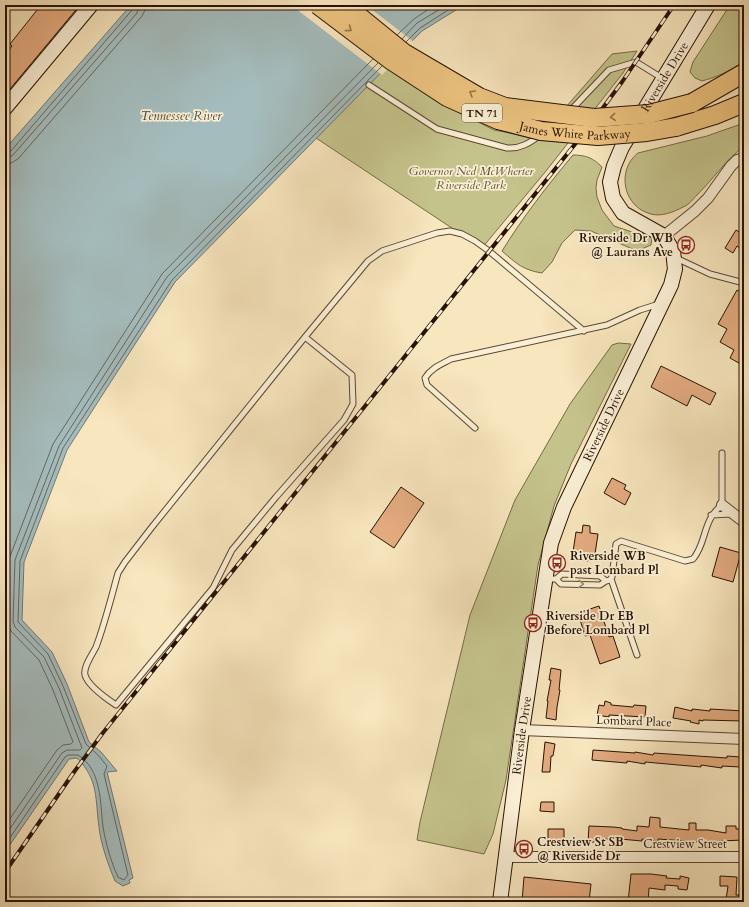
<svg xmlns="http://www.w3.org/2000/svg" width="749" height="907" font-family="Cardo,serif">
<rect width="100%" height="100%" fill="#f8e6be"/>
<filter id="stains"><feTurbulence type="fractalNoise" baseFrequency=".005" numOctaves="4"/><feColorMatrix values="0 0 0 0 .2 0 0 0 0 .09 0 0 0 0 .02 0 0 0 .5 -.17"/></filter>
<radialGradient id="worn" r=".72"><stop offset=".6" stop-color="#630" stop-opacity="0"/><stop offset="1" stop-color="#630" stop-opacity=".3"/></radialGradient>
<!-- green -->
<path fill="#c5c38c" stroke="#766a46" d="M 730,5 L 744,5 L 744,61 C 731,71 717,77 702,81 L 695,78 L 690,72 L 693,62 Z
M 637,51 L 623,73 L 546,171 L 482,248 L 316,138 L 386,67 L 442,104 L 494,130 L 539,138 L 612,54 Z
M 744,123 L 744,146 C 726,160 713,179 697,195 C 693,199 689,205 683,207 C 674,212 661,217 651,214 C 623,207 616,170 638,153 L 707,136 Z
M 573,155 C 586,155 593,158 602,167 L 597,180 L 596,188 L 597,197 L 602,210 L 614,226 L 635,233 L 642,233 L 652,238 L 651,245 L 637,251 L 591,231 L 575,230 L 562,243 L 552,262 L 542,273 C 523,270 517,264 502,251 C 523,217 547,186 573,155 Z
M 618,343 L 631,344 L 571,464 L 554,506 L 538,565 L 506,780 L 493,834 L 484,854 L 417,840 L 420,822 L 470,615 L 515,500 L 570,404 L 612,345 Z"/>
<!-- water -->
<path fill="#a4bcbd" stroke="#727871" d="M 131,5 L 464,5 L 422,31 L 175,282 L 67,450 L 24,562 L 22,620 L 52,652 L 67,684 L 89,742 L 101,752 L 117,771 L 107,772 L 133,878 L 129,880 L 130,883 L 123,886 L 115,881 C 108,864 101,845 99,827 C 95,799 99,780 77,758 L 69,759 L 5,852 L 5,151 L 12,141 Z"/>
<!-- pier -->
<path fill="#f8e6be" d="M 291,5 L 366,5 L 414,42 L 382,75 Z"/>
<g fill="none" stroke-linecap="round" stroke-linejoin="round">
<!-- shore -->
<path stroke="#66665e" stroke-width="1" d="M 397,35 L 414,19 L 435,5
M 402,39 L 417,23 L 447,5
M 406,42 L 420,28 L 456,5
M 5,153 L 10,152 L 133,9 L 134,5
M 5,158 L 9,158 L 13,155 L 137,13 L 139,5
M 5,164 L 11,163 L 18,159 L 142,16 L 145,10 L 145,5
M 5,826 L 57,750 L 63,745 L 71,744 L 73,742 L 53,690 L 39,660 L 11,631 L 7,622 L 9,559 L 53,444 L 162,274 L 373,59
M 5,836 L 62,753 L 67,750 L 80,750 L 82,748 L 59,688 L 44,657 L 15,627 L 13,621 L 15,560 L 59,446 L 167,277 L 378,63
M 5,845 L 65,757 L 68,755 L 78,755 C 102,770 100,803 103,827 C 106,844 111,862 118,877 L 124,880 L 128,875 L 104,774 L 107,766 L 98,755 L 86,744 L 63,686 L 48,654 L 18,622 L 20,561 L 63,448 L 172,280 L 382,66"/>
</g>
<!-- building -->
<path fill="#e4ac80" stroke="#271100" d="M 41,5 L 80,5 L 5,95 L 5,55 L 12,46 L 10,44 Z
M 736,230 L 744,235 L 744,251 L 737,246 L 733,253 L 725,248 Z
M 737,290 L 744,294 L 744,366 L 730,358 L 734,350 L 720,342 L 727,329 L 718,324 Z
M 661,366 L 716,393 L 710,405 L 692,395 L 687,406 L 651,387 Z
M 612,478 L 626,485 L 624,489 L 631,493 L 625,505 L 604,493 Z
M 401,487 L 424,503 L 394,548 L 370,532 Z
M 583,525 L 590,526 L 590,533 L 598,534 L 595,554 L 589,553 L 588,561 L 580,560 L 581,553 L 573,552 L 576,532 L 582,533 Z
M 720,547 L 741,553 L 733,582 L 712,576 Z
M 599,606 L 609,637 L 613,636 L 620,657 L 600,664 L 590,635 L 585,636 L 578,613 Z
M 551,668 L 561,670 L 559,690 L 560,690 L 557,707 L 556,720 L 546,718 L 548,701 L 547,701 L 551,680 L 549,680 Z
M 605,701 L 611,703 L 611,705 L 633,707 L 634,705 L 646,706 L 645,717 L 609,715 L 609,717 L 597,715 L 599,705 L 604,706 Z
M 675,707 L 692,711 L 692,709 L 710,711 L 710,709 L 744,711 L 743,721 L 703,720 L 703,721 L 699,720 L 699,724 L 690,722 L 691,721 L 673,718 Z
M 545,742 L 555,744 L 553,756 L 551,756 L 550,772 L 542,772 Z
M 593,750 L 635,753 L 635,752 L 653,755 L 654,753 L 727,758 L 727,756 L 740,757 L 740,767 L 722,766 L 722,768 L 701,765 L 701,767 L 645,762 L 645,764 L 627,761 L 627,763 L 592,760 Z
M 541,802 L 554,802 L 554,812 L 540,811 Z
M 650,817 L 660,818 L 660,827 L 689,830 L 689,823 L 696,823 L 696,830 L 708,830 L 726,833 L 726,826 L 736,826 L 736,829 L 744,829 L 744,840 L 719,841 L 719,843 L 700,840 L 700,842 L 658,839 L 658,841 L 642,839 L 642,841 L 620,839 L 620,841 L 600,838 L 600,842 L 588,842 L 589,826 L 613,827 L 622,828 L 622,829 L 637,831 L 637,826 L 649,827 Z
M 548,829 L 564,829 L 564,841 L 548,841 Z
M 631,874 L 651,874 L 667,876 L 666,878 L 680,879 L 680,876 L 689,878 L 687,890 L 678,889 L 678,886 L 665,885 L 665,890 L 649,888 L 648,902 L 628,902 Z
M 720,876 L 737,877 L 736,895 L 739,895 L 738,902 L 729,902 L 729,901 L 726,900 L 728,886 L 720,886 Z
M 524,877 L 591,884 L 589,902 L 522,902 Z"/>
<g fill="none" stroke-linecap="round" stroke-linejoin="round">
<!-- lane casing -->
<g stroke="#5b4630" stroke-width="7">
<path id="lane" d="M 369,85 L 437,129 L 507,148 C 520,149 530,143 540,135
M 571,110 L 609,70 L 636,62 L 662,78
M 676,258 L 710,274 L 744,283
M 305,337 L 352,375 L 353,404 L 344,420 L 276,497 L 232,550 L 213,588 L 116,705 C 107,699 88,686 85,675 C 83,667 92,655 96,647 C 105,623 111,598 118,573 L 125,562 L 152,527 L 305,337 L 368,261 L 382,251 L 437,233 L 450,231 L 462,234 L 475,241 L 489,251 L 584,331
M 475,428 L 427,385 L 425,378 C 431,368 442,364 451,359 L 607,325 L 640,310 L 659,304
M 711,515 L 732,514
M 546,579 L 556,579 L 561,584 L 600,585 L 606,581 L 610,580 L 612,577 L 616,544 L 621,541 L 685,561 L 693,559 C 707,543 702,520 722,505 L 722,453
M 556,579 L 562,574 L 600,576 L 606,581
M 611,579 L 637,655"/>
</g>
<!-- street casing -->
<g stroke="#5b4630" stroke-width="12">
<path id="street" d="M 664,236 L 695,211 L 708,198 L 731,166 L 737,160 L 744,158
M 722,505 L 744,522
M 522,730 L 744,739
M 505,857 L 744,857"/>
</g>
<!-- secondary casing -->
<g stroke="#271100" stroke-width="16">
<g id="secondary">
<path d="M 5,108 L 91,5"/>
<path id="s1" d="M 500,902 L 522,730 L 551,543 L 564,507 L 671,285 L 675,269 L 673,251 L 664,236 L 623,213 L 613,198 L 610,182 L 614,166 L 622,147 L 708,5"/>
</g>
</g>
<!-- highway casing -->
<g stroke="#271100" stroke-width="20">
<path id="highway" d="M 692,103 L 744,73
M 676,127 L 715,115 L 744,103"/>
</g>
<!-- lane -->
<use href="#lane" stroke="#faefd5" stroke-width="5"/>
<!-- street -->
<use href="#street" stroke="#faefd5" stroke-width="10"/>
<!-- secondary -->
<use href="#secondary" stroke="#faefd5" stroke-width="14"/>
<!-- highway -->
<use href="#highway" stroke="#ecc37f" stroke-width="18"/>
<!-- rail casing -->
<g stroke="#271100" stroke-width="4">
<path id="rail" d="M 5,872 L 74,772 L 102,734 L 588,128 L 622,82 L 674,5"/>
</g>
<!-- rail -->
<use href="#rail" stroke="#faefd5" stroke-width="2.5" stroke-dasharray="8" stroke-linecap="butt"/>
<!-- highway-bridge casing -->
<g stroke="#271100" stroke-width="20" stroke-linecap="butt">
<g id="highway-bridge">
<path id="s2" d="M 318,5 L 392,61 L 447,97 L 498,120 L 541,131 L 598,136 L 647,132 L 676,127"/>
<path d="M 345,5 L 404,53 L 479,97 L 505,107 L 594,118 L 649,114 L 692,103"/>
</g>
</g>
<!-- highway-bridge -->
<use href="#highway-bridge" stroke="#ecc37f" stroke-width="18"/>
</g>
<!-- one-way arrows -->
<defs><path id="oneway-chevron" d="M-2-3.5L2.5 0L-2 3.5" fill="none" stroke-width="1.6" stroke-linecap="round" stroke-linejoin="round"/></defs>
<g stroke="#937346">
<use href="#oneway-chevron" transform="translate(349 29) rotate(37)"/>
<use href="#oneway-chevron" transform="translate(472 93) rotate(-150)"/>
<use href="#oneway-chevron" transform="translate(613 117) rotate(175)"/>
</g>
<use stroke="#9b8b75" href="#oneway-chevron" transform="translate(581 584) rotate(1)"/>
<!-- icons -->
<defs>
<g id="bus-ring" transform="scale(0.9)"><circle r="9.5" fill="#faefd5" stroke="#8f2418" stroke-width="1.5"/><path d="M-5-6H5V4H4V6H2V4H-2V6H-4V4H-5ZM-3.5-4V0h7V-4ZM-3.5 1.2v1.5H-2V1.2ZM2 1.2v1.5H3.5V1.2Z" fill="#8f2418"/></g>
</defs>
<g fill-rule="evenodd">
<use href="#bus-ring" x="686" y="245"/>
<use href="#bus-ring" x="557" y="563"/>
<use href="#bus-ring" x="533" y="623"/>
<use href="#bus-ring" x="524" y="849"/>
</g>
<g text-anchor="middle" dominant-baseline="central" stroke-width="3.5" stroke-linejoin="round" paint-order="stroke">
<!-- shield labels -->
<rect fill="#faefd5" stroke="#665440" stroke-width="1" x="462" y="104" width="40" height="18" rx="3"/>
<g font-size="11" font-weight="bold" fill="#271100">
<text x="482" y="113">TN 71</text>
</g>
<!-- street labels -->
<g font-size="12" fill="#271100" stroke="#faefd5">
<text stroke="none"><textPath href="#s1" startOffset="900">Riverside Drive</textPath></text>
<text stroke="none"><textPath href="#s2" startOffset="293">James White Parkway</textPath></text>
<text stroke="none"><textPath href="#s1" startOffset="492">Riverside Drive</textPath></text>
<text transform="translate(634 721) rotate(2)">Lombard Place</text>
<text stroke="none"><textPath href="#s1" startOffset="168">Riverside Drive</textPath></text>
<text x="685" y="844">Crestview Street</text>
</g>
<!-- park labels -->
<g font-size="12" font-style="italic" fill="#5e4f31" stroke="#faefd5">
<text x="471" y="171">Governor Ned McWherter<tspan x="471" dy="14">Riverside Park</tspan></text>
</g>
<!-- poi labels -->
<g font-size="12" font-weight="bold" fill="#271100" stroke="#faefd5" text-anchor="start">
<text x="673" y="238" text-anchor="end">Riverside Dr WB<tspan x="673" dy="14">@ Laurans Ave</tspan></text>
<text x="570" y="556">Riverside WB<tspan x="570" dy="14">past Lombard Pl</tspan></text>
<text x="546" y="616">Riverside Dr EB<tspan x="546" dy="14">Before Lombard Pl</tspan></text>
<text x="537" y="842">Crestview St SB<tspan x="537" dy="14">@ Riverside Dr</tspan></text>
</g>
<!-- water labels -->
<g font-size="13" font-style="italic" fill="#534d42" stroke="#faefd5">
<text x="181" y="116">Tennessee River</text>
</g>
</g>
<!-- margin -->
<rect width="749" height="907" fill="none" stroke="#f8e6be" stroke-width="20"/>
<rect x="6" y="6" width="737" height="895" fill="none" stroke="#271100" stroke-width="2"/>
<rect x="10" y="10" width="729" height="887" fill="none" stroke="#271100"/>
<rect width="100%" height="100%" filter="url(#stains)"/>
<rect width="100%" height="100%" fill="url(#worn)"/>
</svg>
